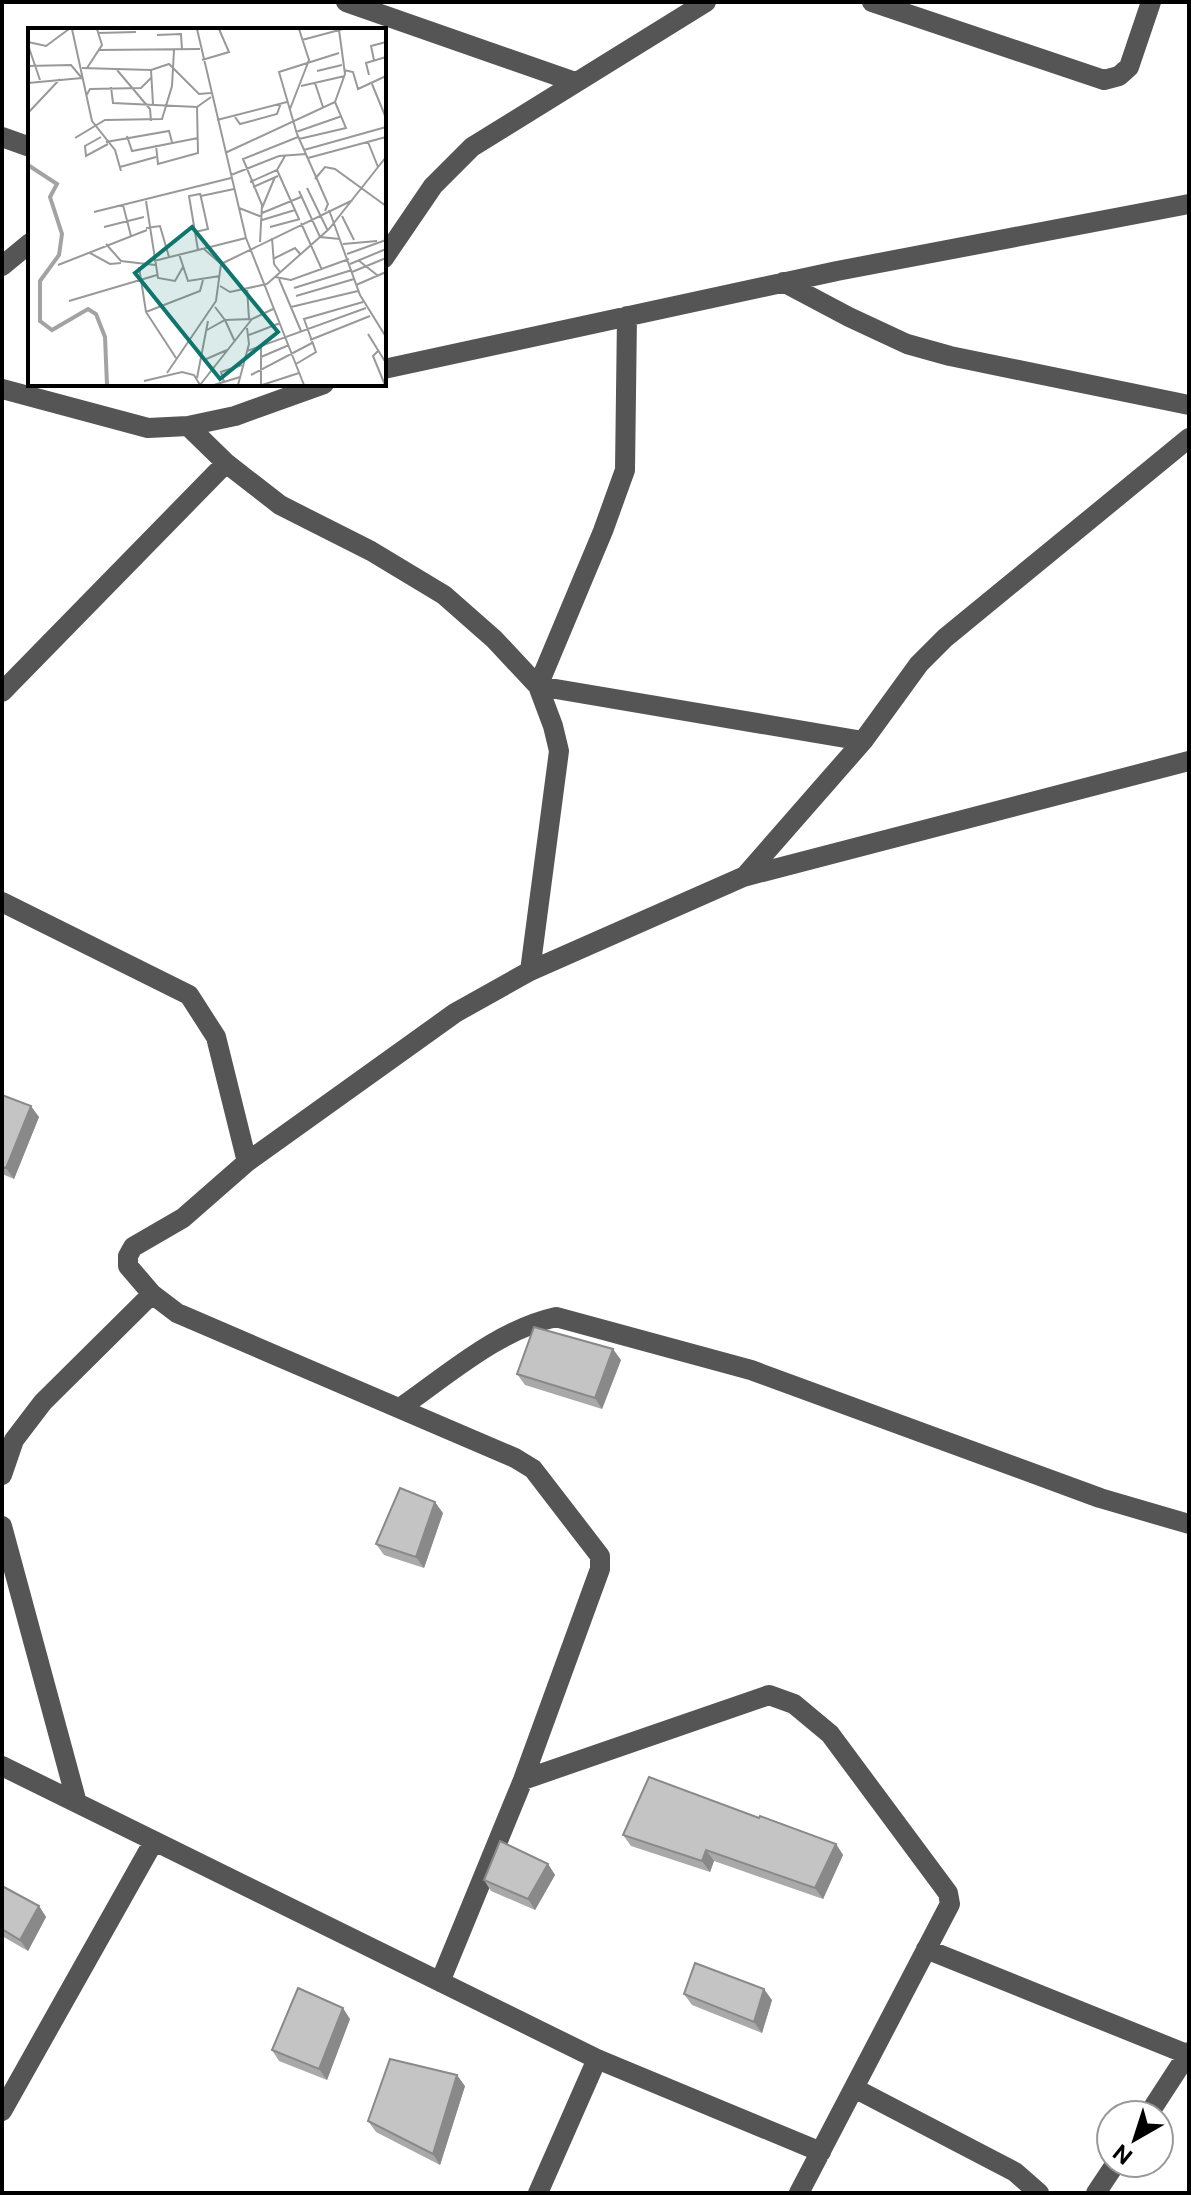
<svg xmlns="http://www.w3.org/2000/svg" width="1191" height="2195" font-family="'Public Sans',sans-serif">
<rect width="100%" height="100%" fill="#fff"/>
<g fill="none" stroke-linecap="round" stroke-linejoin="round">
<!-- minor -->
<path stroke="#555" stroke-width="20" d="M 346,2 L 575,82
M 872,2 L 1104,80 L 1119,76 L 1129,67 L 1151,2
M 2,137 L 30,147
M 384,258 L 433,186 L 472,147 L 706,2
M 2,266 L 30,243
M 783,282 L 849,317 L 907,344 L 950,356 L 1189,405
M 627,316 L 625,470 L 603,531 L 538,686 L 863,741
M 384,369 L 837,271 L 1189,204
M 2,389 L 148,428 L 188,426 L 235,416 L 324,384
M 188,426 L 226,463 L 280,505 L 371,551 L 444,595 L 494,639 L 538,686 L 553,726 L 559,751 L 530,971
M 2,692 L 226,463
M 744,877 L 863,741 L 919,664 L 945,638 L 1189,438
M 2,902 L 189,995 L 216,1037 L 247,1162
M 400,1408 C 449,1374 498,1330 556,1317 L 751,1370 L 1100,1498 L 1189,1524
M 2,1475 L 14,1440 L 43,1402 L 152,1294
M 2,1526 L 77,1803
M 2,1766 L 597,2059 L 821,2152
M 523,1780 L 769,1695 L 794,1704 L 830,1734 L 948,1893 L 950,1904 L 799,2193
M 926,1949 L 1189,2055
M 440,1982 L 523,1780 L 600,1569 L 600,1556 L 533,1469 L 515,1458 L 177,1313 L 152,1294 L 128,1266 L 128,1256 L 133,1247 L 183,1218 L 247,1162 L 455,1013 L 530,971 L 743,877 L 1189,761
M 854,2088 L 1015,2172 L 1039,2193
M 2,2111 L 154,1841
M 1148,2115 L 1189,2052
M 538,2193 L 597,2059
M 1096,2193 L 1116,2163"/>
</g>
<!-- wall -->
<path fill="#a9a9a9" d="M 2,1095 L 39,1117 L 14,1179 L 2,1174 Z
M 621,1360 L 602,1409 L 525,1385 L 517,1374 Z
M 443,1513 L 424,1568 L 384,1555 L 376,1544 Z
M 759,1818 L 836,1844 L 843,1855 L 823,1899 L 714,1861 L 710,1872 L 631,1846 L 623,1835 Z
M 548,1864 L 555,1875 L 535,1910 L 491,1891 L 484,1880 Z
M 2,1886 L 39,1906 L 46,1917 L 28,1951 L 2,1936 Z
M 684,1994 L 772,2000 L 762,2033 L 692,2005 Z
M 350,2019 L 327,2080 L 279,2061 L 272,2050 Z
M 465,2086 L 440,2165 L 376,2132 L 368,2121 Z"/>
<!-- shaded-wall -->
<path fill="#898989" d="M 31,1106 L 39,1117 L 14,1179 L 6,1168 Z
M 613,1349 L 621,1360 L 602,1409 L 595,1398 Z
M 435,1502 L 443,1513 L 424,1568 L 416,1557 Z
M 836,1844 L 843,1855 L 823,1899 L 815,1888 Z
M 706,1850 L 714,1861 L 710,1872 L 702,1861 Z
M 548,1864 L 555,1875 L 535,1910 L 528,1899 Z
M 39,1906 L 46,1917 L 28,1951 L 20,1940 Z
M 764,1989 L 772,2000 L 762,2033 L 754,2022 Z
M 343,2008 L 350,2019 L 327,2080 L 319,2069 Z
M 457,2075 L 465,2086 L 440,2165 L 433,2154 Z"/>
<!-- building -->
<path fill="#c4c4c4" stroke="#898989" stroke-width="2" d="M 2,1095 L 31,1106 L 6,1168 L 2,1167 Z
M 534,1327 L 613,1349 L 595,1398 L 517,1374 Z
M 400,1488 L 435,1502 L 416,1557 L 376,1544 Z
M 649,1777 L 759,1818 L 760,1816 L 836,1844 L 815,1888 L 706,1850 L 702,1861 L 623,1835 Z
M 500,1841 L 548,1864 L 528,1899 L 484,1880 Z
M 2,1886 L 39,1906 L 20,1940 L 2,1929 Z
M 695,1963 L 764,1989 L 754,2022 L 684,1994 Z
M 298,1988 L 343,2008 L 319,2069 L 272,2050 Z
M 390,2059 L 457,2075 L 433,2154 L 368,2121 Z"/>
<!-- overview -->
<g transform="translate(28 28)">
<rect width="358" height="358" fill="#fff"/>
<path fill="none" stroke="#a3a3a3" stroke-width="4" d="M 0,137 L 29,156 L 22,169 L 34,206 L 31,227 L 12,253 L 12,293 L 24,302 L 60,281 L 68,286 L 77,309 L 79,357"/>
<path fill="none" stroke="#999" stroke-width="2" d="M 44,1 L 64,93 L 87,122 L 93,143M 169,1 L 218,210 L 276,357M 70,5 L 108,4M 129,7 L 153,6 L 154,22M 274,12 L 315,1M 0,14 L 18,18 L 41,1M 0,17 L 12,52M 71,22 L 172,21M 174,32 L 201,24 L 191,1M 346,32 L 343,18 L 358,14M 0,38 L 43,37 L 53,49M 54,40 L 123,42 L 141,36 L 171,66 L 183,65M 59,40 L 74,17 L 69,1M 89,42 L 122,81 L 123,93M 123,42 L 125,76M 316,42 L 325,44 L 330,61 L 358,48M 289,43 L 314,37M 341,47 L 338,35 L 358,29M 0,55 L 54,50M 287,55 L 295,79M 344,56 L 358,90M 273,58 L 317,48M 83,59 L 85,75 L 169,79 L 183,69M 58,68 L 62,61 L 113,60 L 123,50M 262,81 L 281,32 L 271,1M 0,85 L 32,51M 207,89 L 212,96 L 249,86 L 253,75M 189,92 L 259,74M 268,104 L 314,88M 99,108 L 104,123 L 170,110M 73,109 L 57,118 L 58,128 L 80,116M 47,110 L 77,92 L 134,91 L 144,58 L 146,22M 271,111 L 318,100 L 307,74M 78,114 L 141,103 L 144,114M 340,114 L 350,139M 128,117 L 130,136 L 170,125 L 169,79M 276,122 L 358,99M 197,125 L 307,74 L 317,46 L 311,2M 280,130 L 358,109M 92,139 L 128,129M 249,142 L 271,191M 203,147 L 251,128 L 278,126M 287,151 L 297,139 L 307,141 L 358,178M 222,154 L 249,142 L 257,128M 225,159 L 250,148M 279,160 L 300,203M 271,163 L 292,209 L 312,211M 173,168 L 206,161M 118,173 L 130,250 L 147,253 L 155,239M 95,177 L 103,208M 211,180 L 234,189M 234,180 L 247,149M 301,182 L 332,267 L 358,309M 297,183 L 300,176 L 269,106 L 251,44 L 311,25M 66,184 L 203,150M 234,185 L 273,169M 314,188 L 326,212M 234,192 L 267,182M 273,195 L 294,242M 76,199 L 116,189M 242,199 L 272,191M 118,200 L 132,198 L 141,229M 167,204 L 180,201 L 172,165M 244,210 L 246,236 L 252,244M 232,214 L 234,177 L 215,131 L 270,109M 78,216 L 93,233 L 127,237M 315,216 L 349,213M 170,222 L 161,168 L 172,166M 62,225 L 82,236 L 93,235M 151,226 L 160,253 L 192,248M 319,226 L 358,212M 245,231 L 267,220 L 273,227M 330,232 L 349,247M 126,233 L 218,210M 193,236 L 325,172M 322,236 L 358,221M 30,237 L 119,202M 111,239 L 118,284 L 148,330M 324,244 L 358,230M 247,249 L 263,252 L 321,231M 251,251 L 273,303M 239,256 L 301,201 L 358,129M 328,257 L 358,244M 192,258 L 202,264 L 239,256M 219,260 L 221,291M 266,260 L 324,242M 268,268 L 326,251M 41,273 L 129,247M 187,279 L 197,292 L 224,291M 263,279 L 330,263M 118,284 L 172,263 L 175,252M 179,302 L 197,292 L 207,314M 340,306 L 358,335M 221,307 L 252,295M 282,312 L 342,288M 219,323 L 338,280M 350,323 L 345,328 L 357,357M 233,329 L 261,317M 176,332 L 199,322M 268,336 L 288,324 L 276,291 L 335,274M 139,345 L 188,273 L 193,236 L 176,221M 223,347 L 284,315M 169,350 L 180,293M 116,353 L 154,344 L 166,347 L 172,357M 196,354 L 193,344 L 214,337M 172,357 L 224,291 L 245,281M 186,357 L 212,349M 210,357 L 221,316 L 219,300M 233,357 L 233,318M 234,357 L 271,345"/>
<path fill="#0f766e" fill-opacity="0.15" stroke="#0f766e" stroke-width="4" d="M 164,199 L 250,304 L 192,351 L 107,245 Z"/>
<rect width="358" height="358" fill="none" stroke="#000" stroke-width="4"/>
</g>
<!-- border -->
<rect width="1191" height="2195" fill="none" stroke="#000000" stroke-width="8"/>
<!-- north arrow -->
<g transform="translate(1135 2139) rotate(219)"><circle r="38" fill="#ffffff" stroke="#999999" stroke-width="2"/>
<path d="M0-6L14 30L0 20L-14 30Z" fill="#000000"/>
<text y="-12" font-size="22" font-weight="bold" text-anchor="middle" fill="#000000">N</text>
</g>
</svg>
